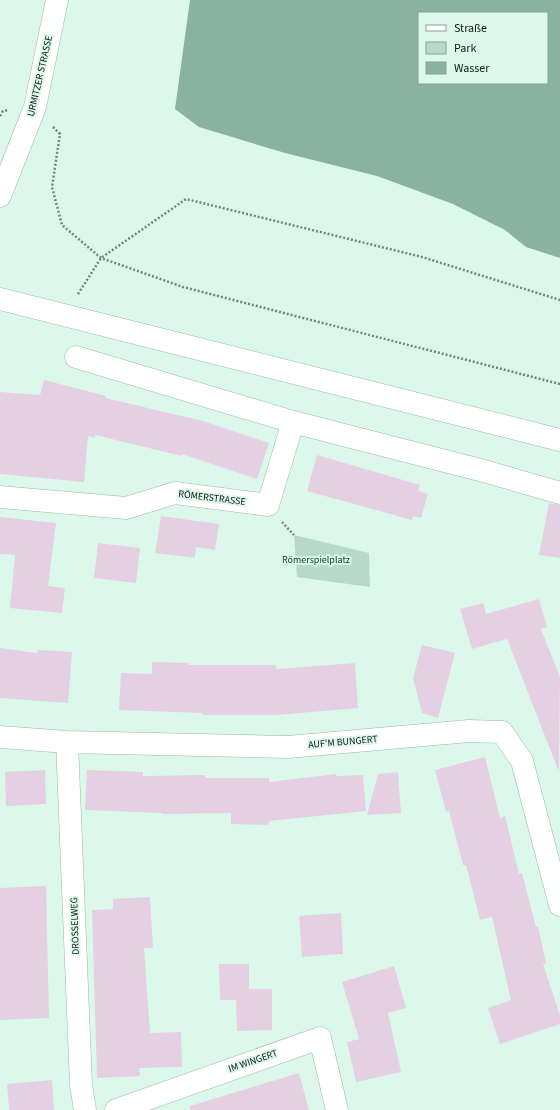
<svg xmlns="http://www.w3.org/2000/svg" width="560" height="1110" font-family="'Source Sans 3',sans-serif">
<rect width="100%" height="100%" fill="#dcf8eb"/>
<!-- green -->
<path fill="#b6d9c9" d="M 294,535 L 369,553 L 370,587 L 297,577 Z"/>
<!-- water -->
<path fill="#89b2a0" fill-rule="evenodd" d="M 190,0 L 560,0 L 560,258 L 526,247 L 505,230 L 453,204 L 377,176 L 285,153 L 199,127 L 175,109 ZM 419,13 L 547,13 L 547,83 L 419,83 Z"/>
<!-- building -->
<path fill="#e5d0e3" d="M 44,380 L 106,396 L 105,398 L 203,421 L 269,443 L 257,479 L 182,454 L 182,456 L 95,435 L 95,438 L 88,436 L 84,482 L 0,474 L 0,392 L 40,395 Z
M 317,455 L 420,485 L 418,491 L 428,494 L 421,518 L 413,516 L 412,520 L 307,491 Z
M 549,503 L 560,505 L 560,558 L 539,555 Z
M 161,516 L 219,524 L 215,550 L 196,547 L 195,558 L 155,553 Z
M 0,517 L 56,523 L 48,586 L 65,588 L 62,613 L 10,608 L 15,555 L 0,554 Z
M 98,543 L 140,548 L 136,583 L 94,578 Z
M 539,599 L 547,627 L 541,629 L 560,677 L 559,772 L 507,639 L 472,649 L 460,609 L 483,603 L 486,614 Z
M 422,645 L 455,653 L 438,718 L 422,713 L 413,678 Z
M 0,648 L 37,653 L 38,650 L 72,652 L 68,703 L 0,698 Z
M 152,662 L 189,663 L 189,665 L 276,665 L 276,669 L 355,663 L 358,708 L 277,715 L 202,715 L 202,713 L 119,710 L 121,673 L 152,674 Z
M 485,757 L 500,818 L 505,816 L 519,874 L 522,873 L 536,927 L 538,926 L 546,963 L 543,964 L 560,1015 L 560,1024 L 500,1044 L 488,1008 L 511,1000 L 492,917 L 480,920 L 466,865 L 463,865 L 449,811 L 446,812 L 435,770 Z
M 45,770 L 46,804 L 6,806 L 5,772 Z
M 87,770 L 143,772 L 143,776 L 205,775 L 205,778 L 269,778 L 269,782 L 336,774 L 336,776 L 363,775 L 366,811 L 269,821 L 269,825 L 231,824 L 231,813 L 163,814 L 163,813 L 85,810 Z
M 398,772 L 401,813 L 367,815 L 378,774 Z
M 46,886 L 49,1018 L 0,1020 L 0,888 Z
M 150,897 L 153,948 L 144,948 L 150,1033 L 181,1032 L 182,1067 L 139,1068 L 140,1076 L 97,1078 L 92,910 L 113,909 L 113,899 Z
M 341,913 L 343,954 L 302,957 L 299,916 Z
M 219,964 L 249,964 L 249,989 L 272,989 L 272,1030 L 237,1031 L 236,1000 L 220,1000 Z
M 394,966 L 406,1008 L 388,1013 L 401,1072 L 356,1082 L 347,1042 L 359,1039 L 342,982 Z
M 299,1073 L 309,1110 L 190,1110 L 190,1106 Z
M 52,1080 L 54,1110 L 9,1110 L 7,1084 Z"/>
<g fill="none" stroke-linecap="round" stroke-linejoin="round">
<!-- minor casing -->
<g stroke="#9db8ab" stroke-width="23">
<path id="minor" d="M 0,196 L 35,107 L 57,0
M 76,357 L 293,422 L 484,471 L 560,493
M 0,497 L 126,508 L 175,493 L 268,505 L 293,422
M 0,737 L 67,742 L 288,747 L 469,731 L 502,732 L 522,761 L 560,905
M 67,742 L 81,1085 L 85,1110
M 116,1110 L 320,1038 L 337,1110"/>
</g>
<!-- tertiary casing -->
<g stroke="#9db8ab" stroke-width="23">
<path id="tertiary" d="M 0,299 L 560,440"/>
</g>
<!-- path -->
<path stroke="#74867e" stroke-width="2.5" stroke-dasharray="2 2" stroke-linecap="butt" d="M 0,116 L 3,111 L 9,110
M 53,127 L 60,134 L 52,187 L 62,225 L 101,258 L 183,287 L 560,384
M 78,294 L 101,258 L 186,199 L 422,257 L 560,300
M 282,522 L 294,535"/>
<!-- minor -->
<use href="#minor" stroke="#fff" stroke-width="22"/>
<!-- tertiary -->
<use href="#tertiary" stroke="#fff" stroke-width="22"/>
</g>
<g text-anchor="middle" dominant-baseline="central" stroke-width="4" stroke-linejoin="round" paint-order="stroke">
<!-- street labels -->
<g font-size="10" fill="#111a16" stroke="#dcf8eb">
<text transform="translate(40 76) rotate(-77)">URMITZER STRASSE</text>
<text transform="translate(212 498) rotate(7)">RÖMERSTRASSE</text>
<text transform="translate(343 742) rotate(-5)">AUF'M BUNGERT</text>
<text transform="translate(75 926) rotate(-92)">DROSSELWEG</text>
<text transform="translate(253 1061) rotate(-19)">IM WINGERT</text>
</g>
<!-- park labels -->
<g font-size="10" fill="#0b4432" stroke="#dcf8eb">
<text x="316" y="560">Römerspielplatz</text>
</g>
</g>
<!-- legend -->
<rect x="418" y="12" width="130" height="72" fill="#dcf8eb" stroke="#8b9f96"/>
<rect x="426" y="25" width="20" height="6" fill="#ffffff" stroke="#8b9f96"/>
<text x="454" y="32" font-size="12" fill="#111a16">Straße</text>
<rect x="426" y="42" width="20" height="12" fill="#b6d9c9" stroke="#8b9f96"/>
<text x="454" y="52" font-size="12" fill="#111a16">Park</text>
<rect x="426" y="62" width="20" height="12" fill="#89b2a0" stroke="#8b9f96"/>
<text x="454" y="72" font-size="12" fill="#111a16">Wasser</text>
</svg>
